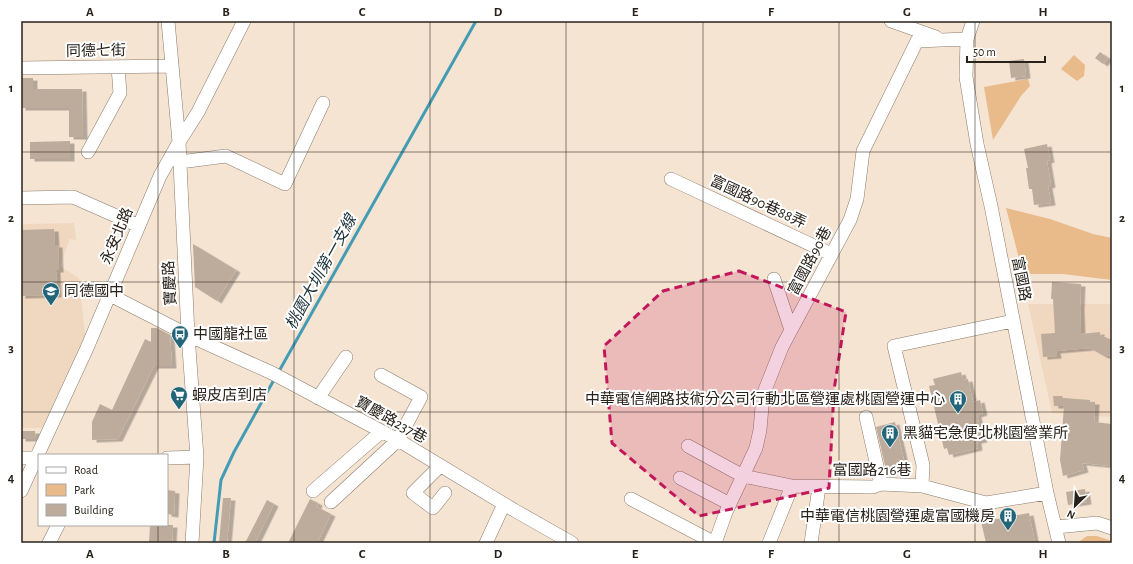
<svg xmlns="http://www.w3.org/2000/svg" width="1133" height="564" font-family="'Alegreya Sans','Noto Sans TC',sans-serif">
<defs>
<filter id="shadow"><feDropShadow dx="4.5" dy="2.5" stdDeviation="0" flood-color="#0004"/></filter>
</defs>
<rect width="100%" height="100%" fill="#f6e4d2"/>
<!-- built -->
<path fill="#efd7c0" d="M 74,223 L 76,240 L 70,239 L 60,266 L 79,278 L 85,335 L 42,428 L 21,428 L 21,224 Z
M 1028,304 L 1112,304 L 1112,417 L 1052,413 Z"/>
<!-- green -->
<path fill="#e9ba8a" d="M 1074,55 L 1085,65 L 1084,76 L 1077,81 L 1061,69 Z
M 1028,79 L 1030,86 L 1021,96 L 993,140 L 984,87 Z
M 1006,208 L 1050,219 L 1093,234 L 1112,238 L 1112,280 L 1063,274 L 1023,274 Z
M 1087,536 L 1097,536 L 1112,541 L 1112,543 L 1080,543 L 1080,541 Z"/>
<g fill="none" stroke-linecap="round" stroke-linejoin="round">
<!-- stream -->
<path stroke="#449cb4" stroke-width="3" d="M 278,373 L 476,21
M 214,543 L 221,480 L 234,452 L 275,378"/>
</g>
<!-- building -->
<path fill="#bdac9b" filter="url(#shadow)" d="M 1100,52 L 1108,58 L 1103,64 L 1095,58 Z
M 1024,59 L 1026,76 L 1011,78 L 1009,61 Z
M 21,78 L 33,78 L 33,89 L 82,89 L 83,137 L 69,137 L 69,108 L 21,108 Z
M 70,141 L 70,159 L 30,159 L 30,142 Z
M 1047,144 L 1050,160 L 1047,161 L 1051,185 L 1048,186 L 1051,203 L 1034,205 L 1032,189 L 1029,189 L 1026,168 L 1028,168 L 1024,149 Z
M 54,229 L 55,245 L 58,245 L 59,270 L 56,270 L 57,295 L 21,296 L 21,230 Z
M 193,244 L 236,270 L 217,301 L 195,287 Z
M 1052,282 L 1081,284 L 1080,308 L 1081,334 L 1100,332 L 1100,335 L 1112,340 L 1112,355 L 1104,356 L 1090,348 L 1056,351 L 1057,356 L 1043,357 L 1041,334 L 1055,333 L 1053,299 L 1051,299 Z
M 151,328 L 157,328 L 170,335 L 172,366 L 154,366 L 118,439 L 92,440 L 92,422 L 100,404 L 112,410 L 145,339 L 151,342 Z
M 961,372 L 963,380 L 968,379 L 973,402 L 980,400 L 983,413 L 977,415 L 983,440 L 977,441 L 978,448 L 949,455 L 947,448 L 944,449 L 929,386 L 935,385 L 933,379 Z
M 1053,396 L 1062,396 L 1063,398 L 1090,400 L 1090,402 L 1095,402 L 1094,422 L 1112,424 L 1112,466 L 1082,463 L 1084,470 L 1063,476 L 1060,460 L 1064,406 L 1054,406 Z
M 895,422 L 906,469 L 887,474 L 876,427 Z
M 21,431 L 35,431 L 36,439 L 21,439 Z
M 1085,489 L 1087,502 L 1068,505 L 1066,492 Z
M 167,490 L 175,491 L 174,515 L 167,514 Z
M 223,498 L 231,498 L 227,543 L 219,543 Z
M 310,499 L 318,503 L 317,507 L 331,514 L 317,543 L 288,543 Z
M 267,500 L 274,504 L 255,543 L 245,543 Z
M 1029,513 L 1035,543 L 986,543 L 980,517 L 991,514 L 992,520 Z
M 150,525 L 173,525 L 172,543 L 149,543 Z"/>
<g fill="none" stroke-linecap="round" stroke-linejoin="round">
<!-- minor casing -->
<g stroke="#8b7b6c" stroke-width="14">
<path id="minor" d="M 168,21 L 179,142 L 188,335 L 197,457 L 192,543
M 891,21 L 936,37
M 973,21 L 967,39 L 966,77 L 977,144 L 991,206 L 1047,493 L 1059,543
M 21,68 L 172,66
M 88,152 L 120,93 L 118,67
M 180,162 L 226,156 L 285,184 L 323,103
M 671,179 L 831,254
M 21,198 L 73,197 L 139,226
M 774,279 L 791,330
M 110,295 L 188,335 L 272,373 L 398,440 L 514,510 L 572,543
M 318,398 L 346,357
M 866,417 L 881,484
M 688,446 L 743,476 L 792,486 L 873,487 L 881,484 L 922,486 L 986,503 L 1047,493
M 21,458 L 39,458
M 167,458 L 197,457
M 440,466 L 413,493 L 433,508 L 445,493
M 680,478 L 730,504
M 922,486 L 923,465 L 894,346 L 1013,321
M 21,491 L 87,348 L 160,176 L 179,142 L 198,112 L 244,21
M 313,491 L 381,432
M 631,499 L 715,543
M 331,502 L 398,440 L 421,397 L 381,375
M 1056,527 L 1097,523 L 1112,528
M 49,543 L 58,525
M 486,543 L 504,504
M 715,543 L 726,512 L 756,448 L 760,430 L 763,395 L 782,347 L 850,220 L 857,199 L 863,151 L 917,41 L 967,39
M 769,543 L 792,486
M 811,543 L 819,487"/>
</g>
<!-- minor -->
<use href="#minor" stroke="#fff" stroke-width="13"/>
</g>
<!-- marked area -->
<path fill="#c2185b" fill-opacity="0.2" stroke="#c2185b" stroke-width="3" stroke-dasharray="8 5" stroke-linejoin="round" d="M 739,271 L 846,312 L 834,390 L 829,488 L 699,516 L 612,443 L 604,346 L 663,291 Z"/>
<!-- grid -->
<path fill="none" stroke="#28221b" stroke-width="1" stroke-opacity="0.55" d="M 158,21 L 158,455M 294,21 L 294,543M 430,21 L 430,543M 566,21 L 566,543M 703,21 L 703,543M 839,21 L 839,543M 975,21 L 975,543M 21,152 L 1112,152M 21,282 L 1112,282M 21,412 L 1112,412M 158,525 L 158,543"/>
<!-- icons -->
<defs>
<g id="school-pin" transform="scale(0.9)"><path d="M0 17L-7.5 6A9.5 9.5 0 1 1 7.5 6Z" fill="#226578" stroke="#fff"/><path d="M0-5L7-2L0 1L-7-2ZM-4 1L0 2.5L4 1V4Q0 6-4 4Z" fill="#fff"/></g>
<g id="bus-pin" transform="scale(0.9)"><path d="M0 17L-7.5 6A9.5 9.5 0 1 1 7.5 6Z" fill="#226578" stroke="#fff"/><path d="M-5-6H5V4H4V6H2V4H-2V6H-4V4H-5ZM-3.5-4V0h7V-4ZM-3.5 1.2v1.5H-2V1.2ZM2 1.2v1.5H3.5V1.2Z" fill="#fff"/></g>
<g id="supermarket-pin" transform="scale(0.9)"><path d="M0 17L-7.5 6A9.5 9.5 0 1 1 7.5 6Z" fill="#226578" stroke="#fff"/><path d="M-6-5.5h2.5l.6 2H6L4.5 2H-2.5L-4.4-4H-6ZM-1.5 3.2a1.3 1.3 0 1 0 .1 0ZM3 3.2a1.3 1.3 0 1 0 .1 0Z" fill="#fff"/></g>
<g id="building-pin" transform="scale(0.9)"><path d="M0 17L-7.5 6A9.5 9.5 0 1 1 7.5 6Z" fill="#226578" stroke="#fff"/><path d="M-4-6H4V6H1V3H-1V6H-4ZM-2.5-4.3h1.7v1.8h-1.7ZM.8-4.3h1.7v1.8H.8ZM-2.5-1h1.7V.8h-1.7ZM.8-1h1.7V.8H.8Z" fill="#fff"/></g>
</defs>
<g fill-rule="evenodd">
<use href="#school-pin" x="51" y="291"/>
<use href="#bus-pin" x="180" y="334"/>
<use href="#supermarket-pin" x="179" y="395"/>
<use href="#building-pin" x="958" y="399"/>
<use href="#building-pin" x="890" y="433"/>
<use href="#building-pin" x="1008" y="516"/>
</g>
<g text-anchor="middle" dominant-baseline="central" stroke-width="4" stroke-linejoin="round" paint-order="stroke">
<!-- street labels -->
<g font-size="15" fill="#28221b" stroke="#fff">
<text transform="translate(96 51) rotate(-1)">同德七街</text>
<text transform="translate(758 202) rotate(25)">富國路90巷88弄</text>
<text transform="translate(117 236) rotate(-67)">永安北路</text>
<text transform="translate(810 261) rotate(-62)">富國路90巷</text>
<text transform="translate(1021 279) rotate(79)">富國路</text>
<text transform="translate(170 283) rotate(-93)">寶慶路</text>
<text transform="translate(391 420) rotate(29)">寶慶路237巷</text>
<text x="872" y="470">富國路216巷</text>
</g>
<!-- poi labels -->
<g font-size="15" fill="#28221b" stroke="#fff" text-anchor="start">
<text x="64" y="291">同德國中</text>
<text x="193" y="334">中國龍社區</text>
<text x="192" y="395">蝦皮店到店</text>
<text x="945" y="399" text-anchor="end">中華電信網路技術分公司行動北區營運處桃園營運中心</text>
<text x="903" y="433">黑貓宅急便北桃園營業所</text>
<text x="995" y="516" text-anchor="end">中華電信桃園營運處富國機房</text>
</g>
<!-- water labels -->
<g font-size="16" font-style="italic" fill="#1c3239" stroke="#fff">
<text transform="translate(321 272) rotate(-61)">桃園大圳第一支線</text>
</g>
</g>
<!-- border -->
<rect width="1133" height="564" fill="none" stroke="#ffffff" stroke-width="44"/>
<!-- legend -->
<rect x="38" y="454" width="130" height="72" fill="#ffffff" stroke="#a9a7a4"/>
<rect x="46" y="467" width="20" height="6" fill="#ffffff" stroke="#a9a7a4"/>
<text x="74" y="474" font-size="12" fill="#28221b">Road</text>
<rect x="46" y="484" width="20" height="12" fill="#e9ba8a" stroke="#a9a7a4"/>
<text x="74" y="494" font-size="12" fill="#28221b">Park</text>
<rect x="46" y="504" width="20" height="12" fill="#bdac9b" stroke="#a9a7a4"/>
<text x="74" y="514" font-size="12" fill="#28221b">Building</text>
<!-- north arrow -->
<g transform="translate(1075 506) rotate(205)" stroke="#ffffff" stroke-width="3" paint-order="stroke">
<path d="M0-3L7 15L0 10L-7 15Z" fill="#28221b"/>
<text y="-6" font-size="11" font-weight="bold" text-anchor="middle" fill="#28221b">N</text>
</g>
<!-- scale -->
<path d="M967 56v6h78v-6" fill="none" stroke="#28221b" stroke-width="2"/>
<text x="973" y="56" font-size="12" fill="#28221b" stroke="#ffffff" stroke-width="3" paint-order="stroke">50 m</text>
<rect x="22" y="22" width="1089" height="520" fill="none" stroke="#28221b" stroke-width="1.5"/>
<g font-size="13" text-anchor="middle" font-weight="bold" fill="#28221b">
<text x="90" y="16">A</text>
<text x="226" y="16">B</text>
<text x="362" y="16">C</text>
<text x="498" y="16">D</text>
<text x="635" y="16">E</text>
<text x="771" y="16">F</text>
<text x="907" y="16">G</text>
<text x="1043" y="16">H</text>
<text x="11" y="92">1</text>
<text x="1122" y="92">1</text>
<text x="11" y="222">2</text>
<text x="1122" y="222">2</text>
<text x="11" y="352">3</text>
<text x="1122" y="352">3</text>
<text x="11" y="482">4</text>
<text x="1122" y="482">4</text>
<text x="90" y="558">A</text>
<text x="226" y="558">B</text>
<text x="362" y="558">C</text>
<text x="498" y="558">D</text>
<text x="635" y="558">E</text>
<text x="771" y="558">F</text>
<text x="907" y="558">G</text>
<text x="1043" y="558">H</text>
</g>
</svg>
